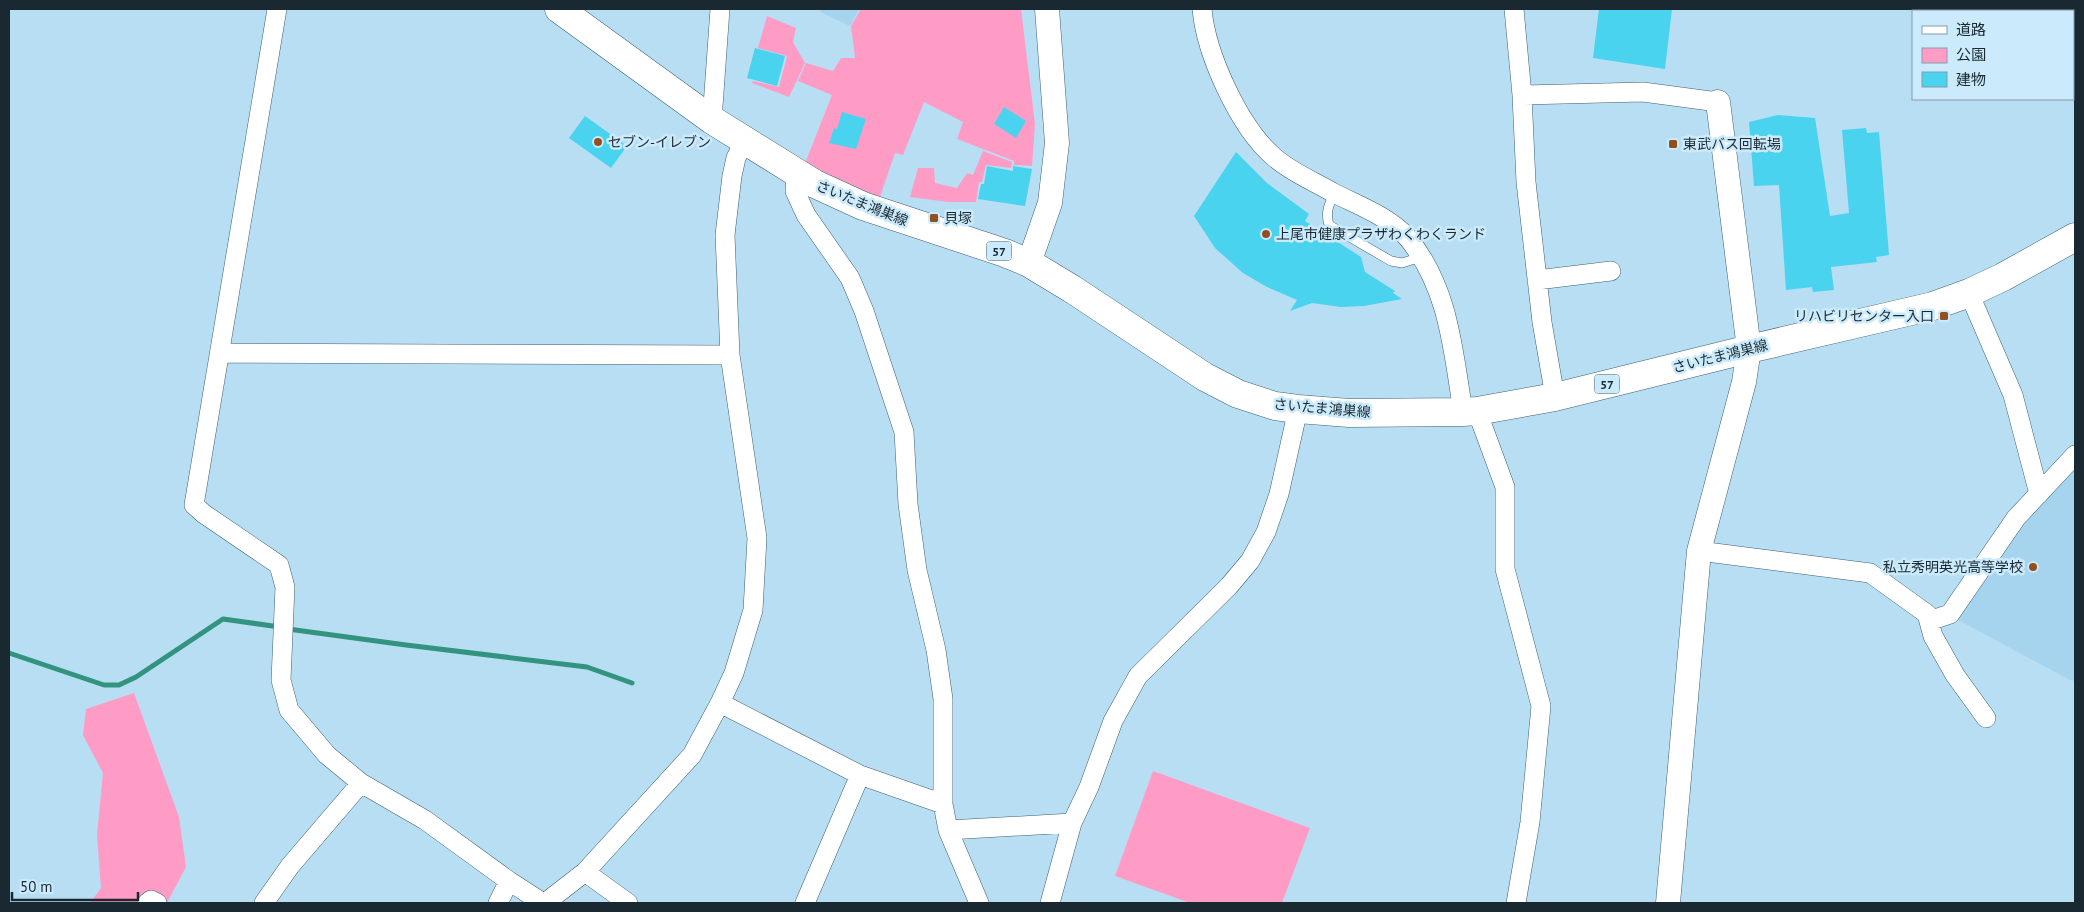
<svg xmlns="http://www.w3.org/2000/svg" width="2084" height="912" font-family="'PT Sans','Noto Sans JP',sans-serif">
<rect width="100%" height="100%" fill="#b8def4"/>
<!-- built -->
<path fill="#a6d4ee" d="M 821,9 L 859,9 L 850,26 L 820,12 Z
M 2075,469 L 2075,681 L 2070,680 L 1958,620 L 1959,611 L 2023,522 Z"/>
<!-- green -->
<path fill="#ff9cc6" d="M 861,9 L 1021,9 L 1035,124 L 1032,166 L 1014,165 L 1014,161 L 957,139 L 963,122 L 924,102 L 903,155 L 895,153 L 880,197 L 850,187 L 804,166 L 832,95 L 798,81 L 806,63 L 833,71 L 841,58 L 855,58 L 851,26 Z
M 767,16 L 796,28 L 793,42 L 805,63 L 789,97 L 752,83 L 753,81 L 779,87 L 787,56 L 758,48 Z
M 983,151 L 1012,162 L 1011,168 L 986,165 L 982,182 L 979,182 L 976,202 L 948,202 L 910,197 L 918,168 L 934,168 L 935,183 L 957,188 L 967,173 L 973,175 Z
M 134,693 L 179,817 L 186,867 L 167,903 L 90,903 L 101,888 L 97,835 L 103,773 L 83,735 L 86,709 Z
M 1153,771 L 1310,828 L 1282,903 L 1190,903 L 1115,876 Z"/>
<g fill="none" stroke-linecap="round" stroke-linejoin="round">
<!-- stream -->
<path stroke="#32937f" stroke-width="5" d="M 288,629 L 406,645 L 587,667 L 632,683
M 9,653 L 104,685 L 119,685 L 136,677 L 223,619 L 280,627"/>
</g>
<!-- building -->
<path fill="#49d3ee" d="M 1599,9 L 1672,9 L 1665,69 L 1593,58 Z
M 755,48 L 785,56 L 777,86 L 747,78 Z
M 1004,107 L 1026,121 L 1016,138 L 994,124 Z
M 842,112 L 866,119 L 856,149 L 829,143 L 834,128 L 837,129 Z
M 1778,115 L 1815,118 L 1830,216 L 1849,213 L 1842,130 L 1866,128 L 1867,133 L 1879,132 L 1889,255 L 1876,257 L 1877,262 L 1831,267 L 1834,290 L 1813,292 L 1812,287 L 1786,290 L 1779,185 L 1754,186 L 1749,122 Z
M 585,116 L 627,146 L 611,168 L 569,138 Z
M 1236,152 L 1267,183 L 1309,214 L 1305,221 L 1361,257 L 1365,272 L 1395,291 L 1393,293 L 1402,299 L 1364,306 L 1341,307 L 1312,303 L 1290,311 L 1297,300 L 1267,287 L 1243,273 L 1215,248 L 1194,216 Z
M 987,166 L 1013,171 L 1013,166 L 1032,169 L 1025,206 L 978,199 L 981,184 L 984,184 Z"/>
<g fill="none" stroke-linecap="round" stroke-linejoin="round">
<!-- service casing -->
<g stroke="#3d6073" stroke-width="10">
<path id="service" d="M 1335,193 C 1329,204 1325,212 1329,225 L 1391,261 L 1402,263 L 1421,257"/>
</g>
<!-- minor casing -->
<g stroke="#3d6073" stroke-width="20">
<path id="minor" d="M 277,9 L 194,505 L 204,514 L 279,565 L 285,587 L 281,680 L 289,710 L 327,755 L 361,783 L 425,820 L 509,881 L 543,903
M 1202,9 C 1206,54 1239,127 1274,157 C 1291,172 1313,181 1332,192 C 1357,205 1388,216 1407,237 C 1449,287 1453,350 1463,412
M 1514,9 L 1522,95 L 1526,182 L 1542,322 L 1555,397
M 2009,9 L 2010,11
M 2073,88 L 2075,90
M 1522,95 L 1643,92 L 1718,102
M 712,120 L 720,9
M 796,174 L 795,191 L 806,215 L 850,278 L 864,311 L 904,432 L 908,504 L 917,570 L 936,650 L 943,699 L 943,804 L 948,830 L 979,903
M 1537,280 L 1611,271
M 1969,293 L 2013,395 L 2039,494
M 220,353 L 730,355
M 1477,411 L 1505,487 L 1505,569 L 1541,706 L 1530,822 L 1516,903
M 1699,551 L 1870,573 L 1927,614 L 1933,636 L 1955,675 L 1986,718
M 1929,621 L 1950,614 L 2016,518 L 2075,455
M 720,703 L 860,775 L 943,804
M 948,830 L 1072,823 L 1089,787 L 1113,721 L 1138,676 L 1229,586 L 1250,561 L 1266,532 L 1279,494 L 1298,409
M 585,872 L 628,903
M 147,903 L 151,900 L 157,903
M 264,903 L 290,866 L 361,783
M 498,903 L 509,881
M 545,903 L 585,872 L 692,755 L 720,703 L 734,673 L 753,610 L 757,538 L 730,355 L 725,235 L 732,176 L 736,158 L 744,141
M 805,903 L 860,775
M 1050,903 L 1072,823"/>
</g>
<!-- tertiary casing -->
<g stroke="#3d6073" stroke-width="25">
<path id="tertiary" d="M 1029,263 L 1050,203 L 1057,143 L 1047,9
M 1668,903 L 1699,551 L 1744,382 L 1749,349 L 1718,102"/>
</g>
<!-- primary casing -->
<g stroke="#3d6073" stroke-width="29">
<path id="primary" d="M 559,9 L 712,120 L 815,184 L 863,206 L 1005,253 L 1029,263 L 1072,289 L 1205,377 L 1238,394 L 1275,406 L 1298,409 L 1349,413 L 1463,412 L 1477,411 L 1555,397 L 1749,349 L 1933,306 L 1969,293 L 2003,277 L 2075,237"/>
</g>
<!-- service -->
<use href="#service" stroke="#fff" stroke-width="9"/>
<!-- minor -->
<use href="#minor" stroke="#fff" stroke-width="19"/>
<!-- tertiary -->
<use href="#tertiary" stroke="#fff" stroke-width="24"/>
<!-- primary -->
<use href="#primary" stroke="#fff" stroke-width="28"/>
</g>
<!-- markers -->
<g fill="#92501f" stroke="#cbeafc" stroke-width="2">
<circle cx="598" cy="142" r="5"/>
<rect x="1668" y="139" width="10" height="10" rx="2.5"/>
<rect x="929" y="213" width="10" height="10" rx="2.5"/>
<circle cx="1266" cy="234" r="5"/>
<rect x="1939" y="311" width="10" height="10" rx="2.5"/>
<circle cx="2033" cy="567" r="5"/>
</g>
<g text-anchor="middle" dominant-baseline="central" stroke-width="5" stroke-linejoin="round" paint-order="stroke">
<!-- shield labels -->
<g fill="#cbeafc" stroke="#4f636e" stroke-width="1">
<rect x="986.5" y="241.5" width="25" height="19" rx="4"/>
<rect x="1594.5" y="374.5" width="25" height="19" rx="4"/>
</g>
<g font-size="12" font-weight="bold" fill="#1a2931">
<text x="999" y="251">57</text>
<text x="1607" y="384">57</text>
</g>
<!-- poi labels -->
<g font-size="14" fill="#1a2931" stroke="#cbeafc" text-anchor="start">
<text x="608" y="142">セブン-イレブン</text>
<text x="1683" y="144">東武バス回転場</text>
<text x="944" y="218">貝塚</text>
<text x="1276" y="234">上尾市健康プラザわくわくランド</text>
<text x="1934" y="316" text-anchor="end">リハビリセンター入口</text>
<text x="2023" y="567" text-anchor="end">私立秀明英光高等学校</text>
</g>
<!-- street labels -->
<g font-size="14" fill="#1a2931" stroke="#cbeafc">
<text transform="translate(862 203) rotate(22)">さいたま鴻巣線</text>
<text transform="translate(1720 356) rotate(-14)">さいたま鴻巣線</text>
<text transform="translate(1322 408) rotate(5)">さいたま鴻巣線</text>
</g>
</g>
<!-- border -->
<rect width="2084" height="912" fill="none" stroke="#1a2931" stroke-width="20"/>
<!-- legend -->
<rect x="1912" y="10" width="162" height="90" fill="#cbeafc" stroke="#849dab"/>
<rect x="1922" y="26" width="25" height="8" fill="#ffffff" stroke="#849dab"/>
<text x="1956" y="35" font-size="15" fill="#1a2931">道路</text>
<rect x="1922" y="48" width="25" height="15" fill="#ff9cc6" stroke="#849dab"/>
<text x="1956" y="60" font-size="15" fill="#1a2931">公園</text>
<rect x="1922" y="72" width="25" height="15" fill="#49d3ee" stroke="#849dab"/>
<text x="1956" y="85" font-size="15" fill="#1a2931">建物</text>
<!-- scale -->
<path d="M12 892v8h126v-8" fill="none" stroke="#1a2931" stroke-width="2.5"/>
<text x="20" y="892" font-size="15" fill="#1a2931" stroke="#cbeafc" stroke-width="4" paint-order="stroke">50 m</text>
</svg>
